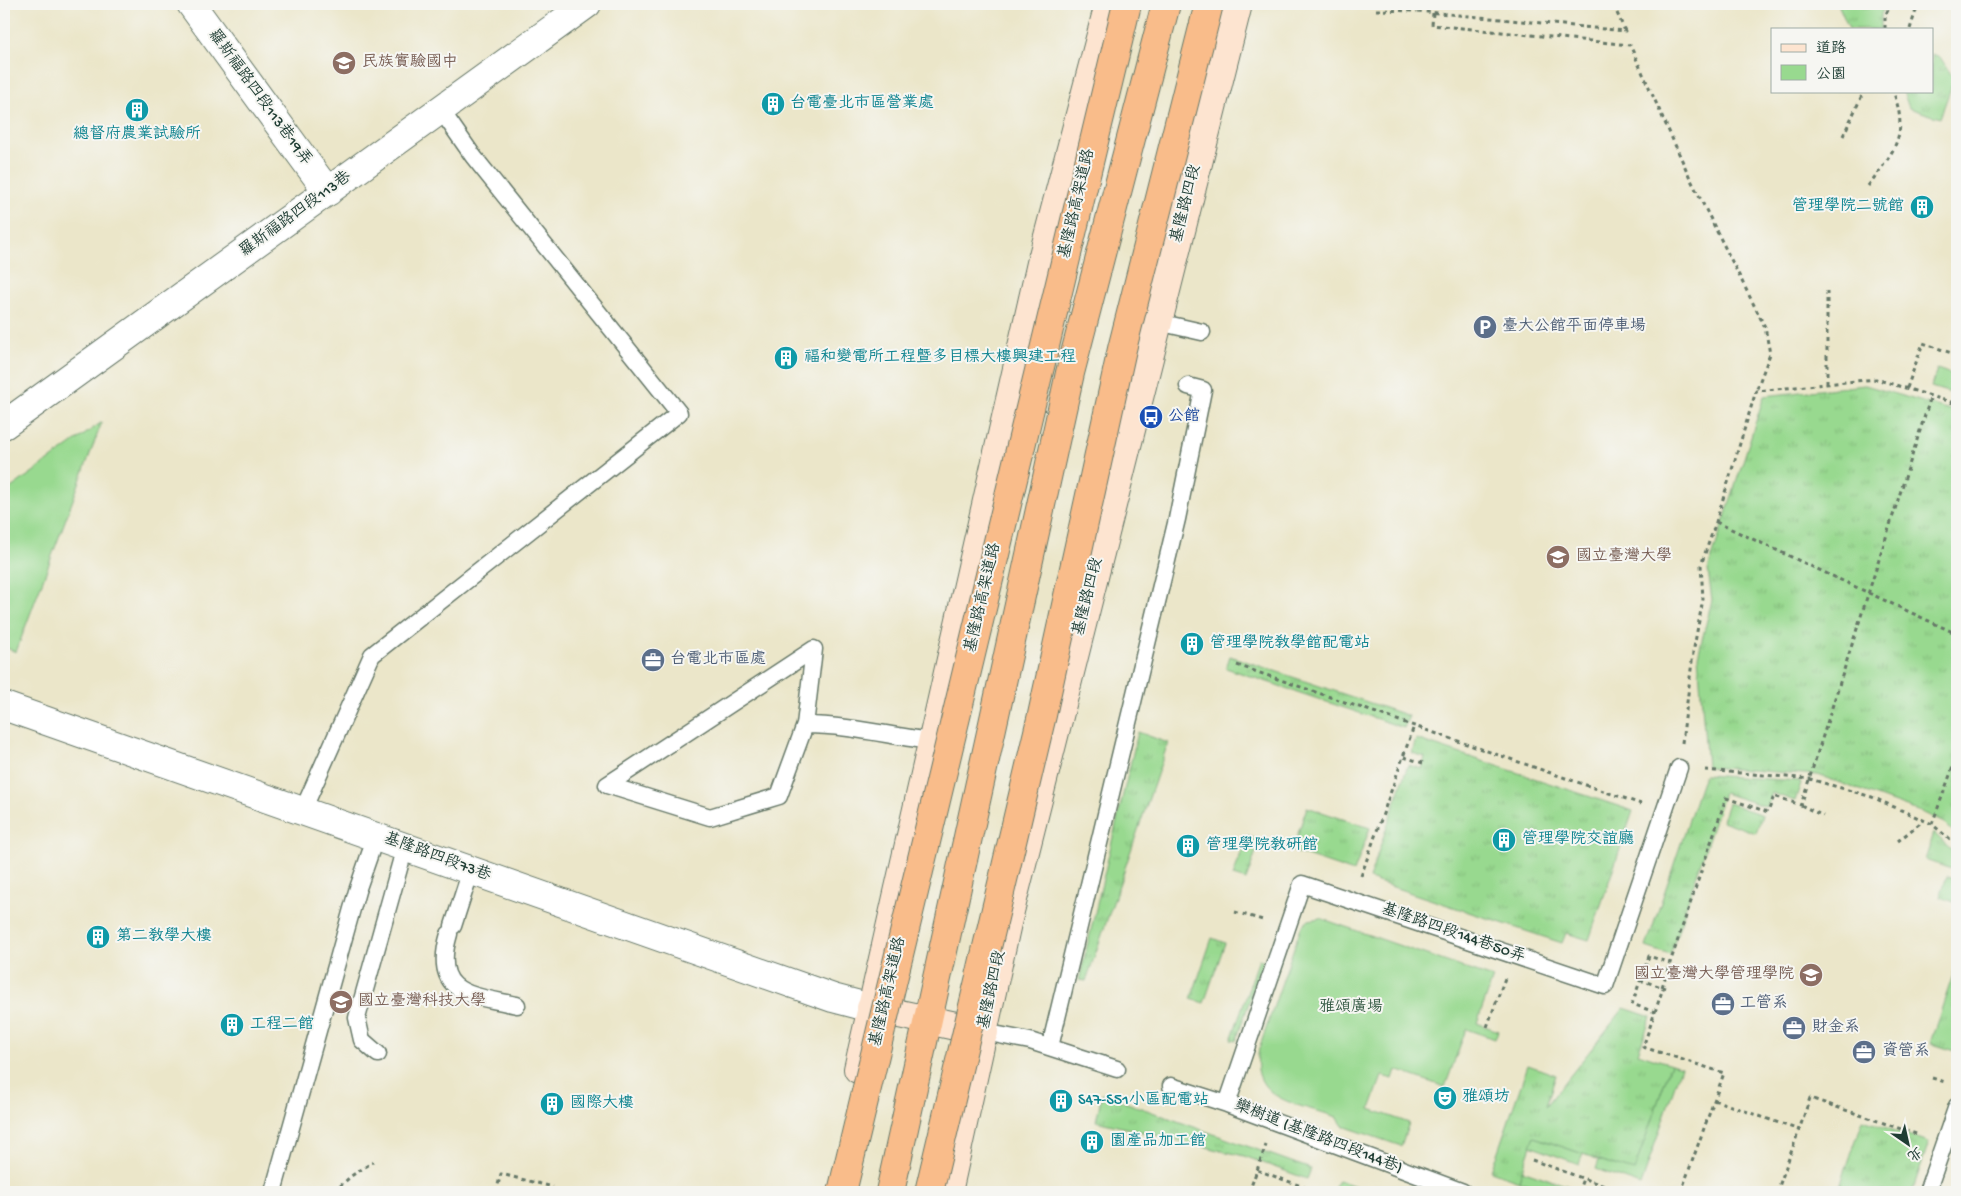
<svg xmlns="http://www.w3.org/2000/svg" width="1961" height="1196" font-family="'Gochi Hand','LXGW WenKai TC',sans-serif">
<defs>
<pattern id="grass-tufts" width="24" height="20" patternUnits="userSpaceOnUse" patternTransform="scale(1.25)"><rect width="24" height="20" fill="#98d98f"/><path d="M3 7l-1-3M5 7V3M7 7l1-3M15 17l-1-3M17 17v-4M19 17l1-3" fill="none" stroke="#83bb7c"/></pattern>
</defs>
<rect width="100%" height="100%" fill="#f6f6f2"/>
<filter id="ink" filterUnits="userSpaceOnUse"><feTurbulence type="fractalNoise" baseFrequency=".02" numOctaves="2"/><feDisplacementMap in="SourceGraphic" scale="10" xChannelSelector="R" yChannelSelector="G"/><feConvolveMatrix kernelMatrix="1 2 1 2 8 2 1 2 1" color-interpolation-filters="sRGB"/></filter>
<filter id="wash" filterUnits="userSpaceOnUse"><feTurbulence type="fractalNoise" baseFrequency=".0096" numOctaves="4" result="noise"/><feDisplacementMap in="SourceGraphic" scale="20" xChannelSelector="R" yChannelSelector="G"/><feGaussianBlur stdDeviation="1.12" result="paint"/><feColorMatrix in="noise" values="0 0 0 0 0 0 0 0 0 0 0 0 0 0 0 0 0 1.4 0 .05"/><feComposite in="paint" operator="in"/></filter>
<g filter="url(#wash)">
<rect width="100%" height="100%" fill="#ebe6c9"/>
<!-- grass -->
<path fill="url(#grass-tufts)" stroke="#5c8b62" d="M 1838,4 L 1887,4 L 1881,14 L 1881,29 L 1849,29 Z
M 1932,54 L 1940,57 L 1954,79 L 1940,118 L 1909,108 L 1903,91 L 1932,91 Z
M 1865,385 L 1957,412 L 1957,835 L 1944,823 L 1926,814 L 1818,775 L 1707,767 L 1698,656 L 1712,600 L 1708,570 L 1764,396 Z
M 1230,656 L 1409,716 L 1404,728 L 1226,668 Z
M 1138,732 L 1168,743 L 1086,981 L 1079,980 Z
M 1416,739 L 1633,811 L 1589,940 L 1566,933 L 1562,943 L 1369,879 L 1408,765 L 1422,769 L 1425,757 L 1412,753 Z
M 1704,775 L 1800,781 L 1801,783 L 1795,801 L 1772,793 L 1767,807 L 1724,793 L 1670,955 L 1646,947 Z
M 1728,803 L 1762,815 L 1756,833 L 1722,821 Z
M 1307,807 L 1370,828 L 1354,872 L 1292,851 Z
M 1934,833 L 1957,855 L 1957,871 L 1925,860 Z
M 1247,836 L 1260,840 L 1246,880 L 1233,876 Z
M 1947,876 L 1957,879 L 1957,903 L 1940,897 Z
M 1212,938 L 1225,943 L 1204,1003 L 1191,999 Z
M 1259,959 L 1263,961 L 1236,1041 L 1231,1040 Z
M 1957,963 L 1957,1052 L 1930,1043 Z
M 1624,1008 L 1651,1017 L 1638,1053 L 1671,1064 L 1634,1172 L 1534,1137 L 1519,1181 L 1491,1171 L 1528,1065 L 1556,1075 L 1546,1106 Z
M 1102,1094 L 1311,1169 L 1307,1179 L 1244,1156 L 1096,1121 Z
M 1863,1120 L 1929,1142 L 1912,1192 L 1838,1192 Z"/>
<!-- green -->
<path fill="#98d98f" stroke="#5c8b62" d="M 1937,369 L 1957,376 L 1957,395 L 1931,387 Z
M 102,422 L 16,652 L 4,647 L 4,493 Z
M 1320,918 L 1493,978 L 1477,1023 L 1498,1031 L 1495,1039 L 1466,1029 L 1445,1087 L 1396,1070 L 1393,1079 L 1382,1076 L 1370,1109 L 1409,1123 L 1401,1146 L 1343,1126 L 1337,1117 C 1299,1104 1248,1101 1259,1049 L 1301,927 L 1309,920 Z
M 1671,1064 L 1681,1067 L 1641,1185 L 1596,1169 L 1599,1160 L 1634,1171 Z
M 1534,1137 L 1583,1154 L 1579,1164 L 1530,1146 Z
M 1522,1170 L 1571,1187 L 1569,1192 L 1552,1192 L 1519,1181 Z
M 1338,1180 L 1373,1192 L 1338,1192 L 1335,1186 Z"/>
</g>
<g filter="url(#ink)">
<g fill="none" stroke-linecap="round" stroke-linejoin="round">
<!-- service casing -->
<g stroke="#667868" stroke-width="19">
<path id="service" d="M 1158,322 L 1202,332
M 805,725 L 779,796 L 710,817 L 607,785 L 814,649 L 805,725 C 849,725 889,736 932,741
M 303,810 L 372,655 L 679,413 L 473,156 L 441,110
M 453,926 L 471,870
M 449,934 C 431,995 471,995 517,1005
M 984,1032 L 1030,1041 L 1117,1069
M 1050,1047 L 1177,519 L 1203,390 L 1188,386
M 378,1054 L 362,1040 L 357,1018 L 405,847
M 1171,1086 L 1227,1104 L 1463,1192
M 1227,1104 L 1302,884 L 1605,986 L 1679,768
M 273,1192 L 357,891 L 376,836
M 1927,1192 L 1957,1106"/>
</g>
<!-- minor casing -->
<g stroke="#667868" stroke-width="30">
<path id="minor" d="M 191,4 L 328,192
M 4,706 L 833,998 L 871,1008"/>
</g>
<!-- tertiary casing -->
<g stroke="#667868" stroke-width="30">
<path id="tertiary" d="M 4,425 L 587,4"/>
</g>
<!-- secondary casing -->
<g stroke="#667868" stroke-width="30">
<path id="secondary" d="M 871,1008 L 984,1032
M 858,1069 L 1041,263 L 1109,4
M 948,1192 L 1007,923 L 1238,4"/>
</g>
<!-- trunk casing -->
<g stroke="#667868" stroke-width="30">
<path id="trunk" d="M 890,1192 L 1070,373 L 1166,4"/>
</g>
<!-- path -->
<path stroke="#667868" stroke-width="3" stroke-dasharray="4 4" stroke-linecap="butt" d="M 1419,4 L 1417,11 L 1625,31 L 1613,4
M 1376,10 L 1417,11
M 1433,13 L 1432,25 L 1630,45 L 1690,178 L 1765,327 L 1770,354 L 1756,391
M 1885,29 L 1885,16 L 1891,4
M 1910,29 L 1918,4
M 1843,136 L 1864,91
M 1868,186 C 1893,152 1910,136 1893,91
M 1827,291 L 1827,383
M 1907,388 L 1923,343 L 1957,355
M 1716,522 L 1957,634
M 1237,665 L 1641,804
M 1682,743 L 1693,653 L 1703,599 L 1701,565 L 1716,522 L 1756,391 L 1876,379 L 1957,404
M 1404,757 L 1423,763
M 1705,770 L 1810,779 L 1872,797 L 1932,824 L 1957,846
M 1801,805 L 1823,816
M 1932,824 L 1957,756
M 1898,841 L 1924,820
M 1361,876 L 1414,726
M 1235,912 L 1263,920
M 1640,980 L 1665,988
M 1662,987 L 1670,963
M 1655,1012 L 1663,988
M 1487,1027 L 1505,978
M 1932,1078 L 1945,1082
M 1714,1100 L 1799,1130 L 1810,1098 L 1919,1135
M 1532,1160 L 1621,1192
M 1257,1170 L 1266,1145
M 334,1192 L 351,1176 L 373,1162
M 496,1192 L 501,1174 L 553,1187
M 1249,1192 L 1257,1170 L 1315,1191
M 1578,1192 L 1583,1179
M 1681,1192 L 1724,1073 L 1643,1047 L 1655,1012 L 1632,1004 L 1649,956 L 1670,963 L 1726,798 L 1768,812 L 1774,796 L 1801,805 L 1931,396
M 1777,1192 L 1799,1130"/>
<!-- service -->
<use href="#service" stroke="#fff" stroke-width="16"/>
<!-- minor -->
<use href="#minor" stroke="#fff" stroke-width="28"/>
<!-- tertiary -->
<use href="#tertiary" stroke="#fff" stroke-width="28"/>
<!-- secondary -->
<use href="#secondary" stroke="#fde4d0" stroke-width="28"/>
<!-- trunk -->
<use href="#trunk" stroke="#f9bc8a" stroke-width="28"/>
<!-- trunk-bridge casing -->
<g stroke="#667868" stroke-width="30" stroke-linecap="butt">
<path id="trunk-bridge" d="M 842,1192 L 1127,4
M 929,1192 L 1042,715 L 1122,349 L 1209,4"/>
</g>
<!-- trunk-bridge -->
<use href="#trunk-bridge" stroke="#f9bc8a" stroke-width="28"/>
</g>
</g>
<!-- icons -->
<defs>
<g id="school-disc" transform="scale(1.25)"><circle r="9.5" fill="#8d6e63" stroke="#f6f6f2"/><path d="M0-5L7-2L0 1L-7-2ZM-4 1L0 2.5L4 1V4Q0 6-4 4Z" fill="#fff"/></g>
<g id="building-disc" transform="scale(1.25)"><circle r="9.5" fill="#0f9aa8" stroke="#f6f6f2"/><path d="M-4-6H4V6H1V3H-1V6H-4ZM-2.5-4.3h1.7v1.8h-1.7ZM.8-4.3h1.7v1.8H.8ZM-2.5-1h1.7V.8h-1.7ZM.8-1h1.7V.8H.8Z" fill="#fff"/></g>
<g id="parking-disc" transform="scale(1.25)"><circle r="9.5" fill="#5c6f8a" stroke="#f6f6f2"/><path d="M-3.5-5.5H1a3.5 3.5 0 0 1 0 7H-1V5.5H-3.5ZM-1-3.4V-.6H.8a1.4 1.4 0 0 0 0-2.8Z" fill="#fff"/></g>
<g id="bus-disc" transform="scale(1.25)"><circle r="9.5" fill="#1a4fb4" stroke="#f6f6f2"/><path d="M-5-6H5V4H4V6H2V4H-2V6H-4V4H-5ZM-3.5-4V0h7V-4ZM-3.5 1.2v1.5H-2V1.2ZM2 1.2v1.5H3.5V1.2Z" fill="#fff"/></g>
<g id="university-disc" transform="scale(1.25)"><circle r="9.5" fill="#8d6e63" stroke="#f6f6f2"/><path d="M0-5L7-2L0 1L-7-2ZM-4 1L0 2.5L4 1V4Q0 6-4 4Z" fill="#fff"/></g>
<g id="office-disc" transform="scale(1.25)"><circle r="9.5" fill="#5c6f8a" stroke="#f6f6f2"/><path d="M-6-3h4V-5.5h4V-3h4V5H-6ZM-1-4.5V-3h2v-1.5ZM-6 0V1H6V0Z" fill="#fff"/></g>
<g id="theatre-disc" transform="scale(1.25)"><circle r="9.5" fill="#0f9aa8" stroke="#f6f6f2"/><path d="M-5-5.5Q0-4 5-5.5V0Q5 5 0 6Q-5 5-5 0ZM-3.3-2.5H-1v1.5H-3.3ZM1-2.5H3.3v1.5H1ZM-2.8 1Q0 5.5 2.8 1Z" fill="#fff"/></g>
</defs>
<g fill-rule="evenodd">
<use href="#school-disc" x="344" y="63"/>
<use href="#building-disc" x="773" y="104"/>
<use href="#building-disc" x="137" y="110"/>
<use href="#building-disc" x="1922" y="207"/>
<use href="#parking-disc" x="1485" y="327"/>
<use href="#building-disc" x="786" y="358"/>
<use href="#bus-disc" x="1151" y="417"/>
<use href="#university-disc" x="1558" y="557"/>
<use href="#building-disc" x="1192" y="644"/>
<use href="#office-disc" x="653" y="660"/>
<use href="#building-disc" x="1504" y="840"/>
<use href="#building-disc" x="1188" y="846"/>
<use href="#building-disc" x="98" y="937"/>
<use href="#university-disc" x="1811" y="975"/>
<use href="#university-disc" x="341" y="1002"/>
<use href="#office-disc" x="1723" y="1004"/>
<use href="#building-disc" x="232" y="1025"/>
<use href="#office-disc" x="1794" y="1028"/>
<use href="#office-disc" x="1864" y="1052"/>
<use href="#theatre-disc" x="1445" y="1098"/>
<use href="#building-disc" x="1061" y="1101"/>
<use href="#building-disc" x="552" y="1104"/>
<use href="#building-disc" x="1092" y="1142"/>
</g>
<g text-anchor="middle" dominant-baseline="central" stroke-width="4" stroke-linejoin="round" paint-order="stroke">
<!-- education labels -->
<g font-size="16" fill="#785e54" stroke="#f6f6f2" text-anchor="start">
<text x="362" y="63">民族實驗國中</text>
<text x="1576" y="557">國立臺灣大學</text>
<text x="1794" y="975" text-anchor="end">國立臺灣大學管理學院</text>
<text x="358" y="1002">國立臺灣科技大學</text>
</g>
<!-- street labels -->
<g font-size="16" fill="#1f3d34" stroke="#f6f6f2">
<text transform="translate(259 98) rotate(54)">羅斯福路四段113巷19弄</text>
<text transform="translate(1078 204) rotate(-77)">基隆路高架道路</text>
<text transform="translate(1187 204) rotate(-76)">基隆路四段</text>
<text transform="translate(296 215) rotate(-36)">羅斯福路四段113巷</text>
<text transform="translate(1089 597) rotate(-76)">基隆路四段</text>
<text transform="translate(984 598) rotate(-77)">基隆路高架道路</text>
<text transform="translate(437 858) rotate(20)">基隆路四段73巷</text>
<text transform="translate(1453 934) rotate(19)">基隆路四段144巷50弄</text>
<text transform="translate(993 990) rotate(-78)">基隆路四段</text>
<text transform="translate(889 992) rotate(-77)">基隆路高架道路</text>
<text transform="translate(1318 1138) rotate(21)">欒樹道 (基隆路四段144巷)</text>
</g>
<!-- culture labels -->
<g font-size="16" fill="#0d838f" stroke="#f6f6f2" text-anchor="start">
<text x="790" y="104">台電臺北市區營業處</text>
<text x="137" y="135" text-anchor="middle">總督府農業試驗所</text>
<text x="1904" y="207" text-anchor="end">管理學院二號館</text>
<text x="804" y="358">福和變電所工程暨多目標大樓興建工程</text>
<text x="1210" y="644">管理學院教學館配電站</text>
<text x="1522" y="840">管理學院交誼廳</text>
<text x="1206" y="846">管理學院教研館</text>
<text x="116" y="937">第二教學大樓</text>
<text x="250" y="1025">工程二館</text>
<text x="1462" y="1098">雅頌坊</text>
<text x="1078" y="1101">S47-S51小區配電站</text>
<text x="570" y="1104">國際大樓</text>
<text x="1110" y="1142">園產品加工館</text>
</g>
<!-- service labels -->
<g font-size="16" fill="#4e5e75" stroke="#f6f6f2" text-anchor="start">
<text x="1502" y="327">臺大公館平面停車場</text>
<text x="670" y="660">台電北市區處</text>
<text x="1740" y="1004">工管系</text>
<text x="1812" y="1028">財金系</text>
<text x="1882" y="1052">資管系</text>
</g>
<!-- transit labels -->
<g font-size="16" fill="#164399" stroke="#f6f6f2" text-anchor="start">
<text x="1168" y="417">公館</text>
</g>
<!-- park labels -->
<g font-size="16" fill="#375c46" stroke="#f6f6f2">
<text x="1351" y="1008">雅頌廣場</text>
</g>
</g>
<!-- margin -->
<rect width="1961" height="1196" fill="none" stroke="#f6f6f2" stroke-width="20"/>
<!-- legend -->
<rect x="1771" y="28" width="162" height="65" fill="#f6f6f2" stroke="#a0aca6"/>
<rect x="1781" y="44" width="25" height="8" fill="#fde4d0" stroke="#a0aca6"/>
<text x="1816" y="52" font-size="15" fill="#1f3d34">道路</text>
<rect x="1781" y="65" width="25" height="15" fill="#98d98f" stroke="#a0aca6"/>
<text x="1816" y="78" font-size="15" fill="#1f3d34">公園</text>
<!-- north arrow -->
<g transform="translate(1908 1144) rotate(146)" stroke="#f6f6f2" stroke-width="4" paint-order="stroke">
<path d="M0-4L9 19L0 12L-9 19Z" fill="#1f3d34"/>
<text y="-8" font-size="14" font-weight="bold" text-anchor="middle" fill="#1f3d34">北</text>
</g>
</svg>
